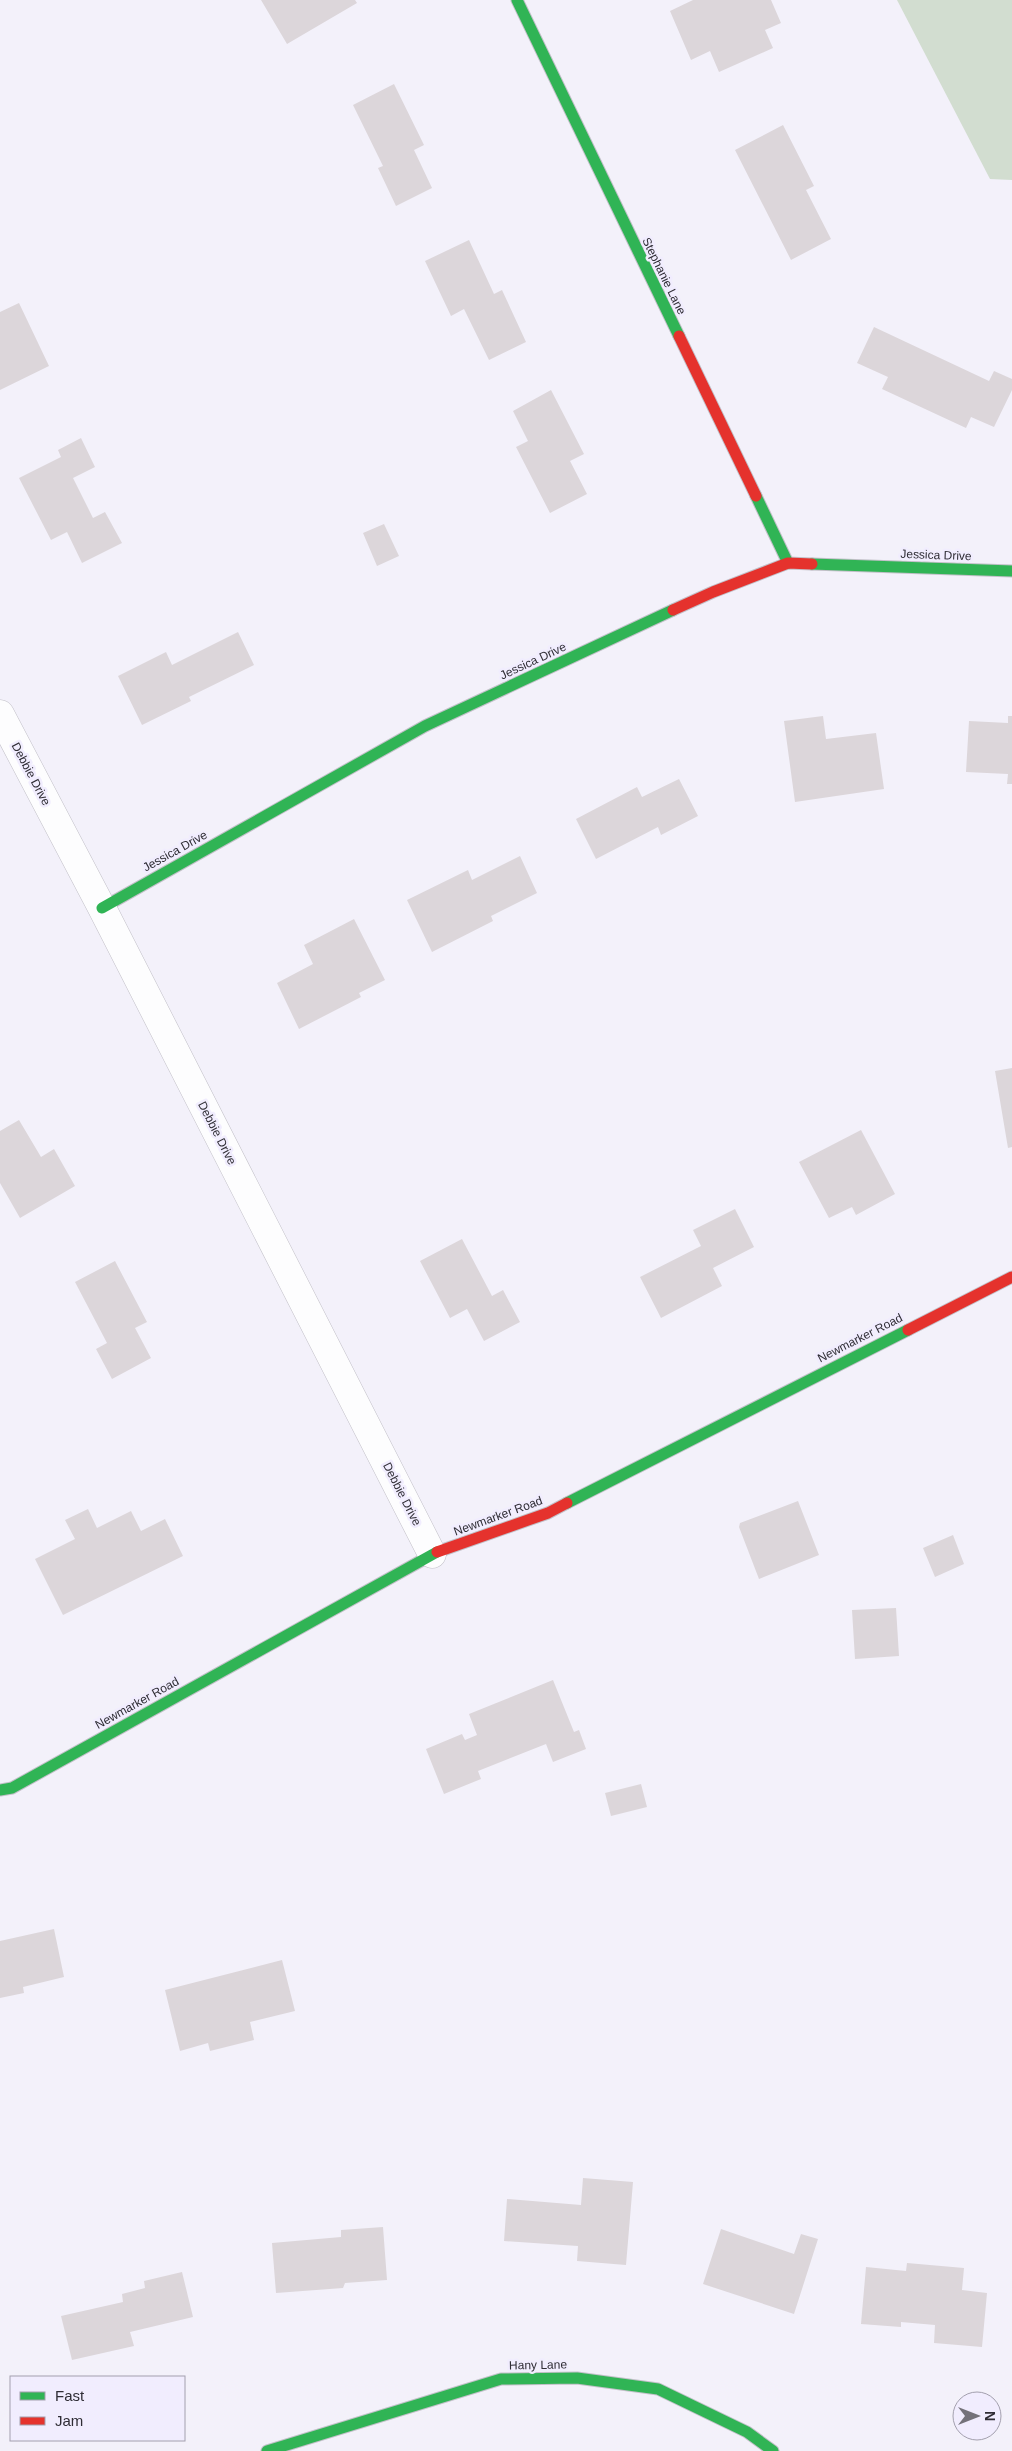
<svg xmlns="http://www.w3.org/2000/svg" width="1012" height="2451" font-family="Arial,sans-serif">
<rect width="100%" height="100%" fill="#f3f1fa"/>
<!-- green -->
<path fill="#d2ddd0" d="M 897,0 L 1012,0 L 1012,180 L 990,179 Z"/>
<!-- building -->
<path fill="#dcd6da" d="M 261,0 L 355,0 L 357,3 L 287,44 Z
M 693,0 L 771,0 L 781,23 L 765,30 L 773,48 L 719,72 L 710,51 L 691,60 L 670,11 Z
M 394,84 L 424,145 L 414,150 L 432,188 L 396,206 L 378,168 L 383,166 L 353,105 Z
M 783,125 L 814,186 L 806,190 L 831,239 L 791,260 L 735,150 Z
M 469,240 L 494,294 L 502,290 L 526,342 L 489,360 L 464,309 L 451,316 L 425,261 Z
M 19,303 L 49,366 L 0,390 L 0,312 Z
M 874,327 L 989,381 L 994,371 L 1012,379 L 1012,390 L 994,427 L 971,417 L 966,428 L 882,389 L 888,377 L 857,363 Z
M 551,390 L 584,454 L 570,461 L 587,494 L 550,513 L 516,447 L 528,441 L 513,411 Z
M 81,438 L 95,467 L 73,478 L 93,518 L 105,512 L 122,543 L 82,563 L 67,532 L 51,540 L 19,478 L 61,457 L 58,450 Z
M 384,524 L 399,556 L 377,566 L 363,533 Z
M 238,632 L 254,665 L 189,697 L 191,701 L 142,725 L 118,676 L 166,652 L 172,665 Z
M 823,716 L 826,739 L 876,733 L 884,789 L 795,802 L 784,721 Z
M 1008,716 L 1012,716 L 1012,784 L 1007,784 L 1008,774 L 966,772 L 969,721 L 1008,723 Z
M 679,779 L 698,816 L 661,835 L 658,827 L 596,859 L 576,819 L 637,787 L 642,797 Z
M 520,856 L 537,893 L 491,916 L 493,921 L 432,952 L 407,900 L 468,870 L 472,880 Z
M 354,919 L 385,980 L 359,993 L 361,997 L 299,1029 L 277,983 L 313,964 L 304,945 Z
M 1012,1068 L 1012,1147 L 1008,1148 L 995,1071 Z
M 19,1120 L 41,1157 L 54,1149 L 75,1186 L 20,1218 L 0,1183 L 0,1131 Z
M 861,1130 L 895,1194 L 856,1215 L 852,1207 L 829,1218 L 799,1162 Z
M 735,1209 L 754,1247 L 713,1268 L 722,1286 L 661,1318 L 640,1277 L 701,1246 L 693,1230 Z
M 462,1239 L 492,1296 L 503,1290 L 520,1322 L 484,1341 L 467,1309 L 450,1318 L 420,1261 Z
M 115,1261 L 147,1322 L 135,1328 L 151,1358 L 112,1379 L 96,1349 L 107,1343 L 75,1282 Z
M 798,1501 L 819,1555 L 759,1579 L 739,1527 L 740,1523 Z
M 88,1509 L 97,1528 L 131,1511 L 141,1531 L 165,1519 L 183,1556 L 63,1615 L 35,1559 L 75,1539 L 65,1520 Z
M 953,1535 L 964,1564 L 935,1577 L 923,1548 Z
M 896,1608 L 899,1656 L 855,1659 L 852,1610 Z
M 553,1680 L 574,1732 L 579,1730 L 586,1749 L 553,1762 L 546,1744 L 478,1771 L 481,1779 L 444,1794 L 426,1749 L 462,1734 L 465,1740 L 477,1735 L 469,1714 Z
M 641,1784 L 647,1807 L 611,1816 L 605,1793 Z
M 54,1929 L 64,1977 L 23,1987 L 24,1993 L 0,1998 L 0,1941 Z
M 282,1960 L 295,2011 L 250,2022 L 254,2040 L 210,2051 L 208,2043 L 180,2051 L 165,1990 Z
M 583,2178 L 633,2182 L 626,2265 L 577,2261 L 578,2246 L 504,2241 L 507,2199 L 581,2205 Z
M 383,2227 L 387,2280 L 345,2283 L 343,2288 L 276,2293 L 272,2243 L 341,2237 L 341,2230 Z
M 721,2229 L 794,2254 L 801,2234 L 818,2239 L 794,2314 L 703,2284 Z
M 907,2263 L 964,2268 L 962,2290 L 987,2293 L 982,2347 L 934,2343 L 935,2325 L 901,2322 L 901,2327 L 861,2324 L 866,2267 L 906,2271 Z
M 182,2272 L 193,2317 L 130,2332 L 134,2346 L 72,2360 L 61,2316 L 123,2302 L 122,2294 L 145,2288 L 144,2281 Z"/>
<g fill="none" stroke-linecap="round" stroke-linejoin="round">
<!-- street casing -->
<g stroke="#c2c0c8" stroke-width="29">
<path id="street" d="M 0,714 L 102,908 L 432,1554"/>
</g>
<!-- fast casing -->
<g stroke="#c2c0c8" stroke-width="13">
<path id="fast" d="M 517,0 L 679,336
M 756,496 L 788,563
M 812,564 L 1012,571
M 102,908 L 425,726 L 673,610
M 567,1503 L 908,1330
M 0,1790 L 12,1788 L 437,1552
M 267,2451 L 501,2379 L 577,2378 L 658,2389 L 747,2432 L 773,2451"/>
</g>
<!-- jam casing -->
<g stroke="#c2c0c8" stroke-width="13">
<path id="jam" d="M 679,336 L 756,496
M 673,610 L 713,592 L 788,563 L 812,564
M 908,1330 L 1012,1277
M 437,1552 L 548,1513 L 567,1503"/>
</g>
<!-- street -->
<use href="#street" stroke="#fdfdfe" stroke-width="28"/>
<!-- fast -->
<use href="#fast" stroke="#30b455" stroke-width="11"/>
<!-- jam -->
<use href="#jam" stroke="#e5322d" stroke-width="11"/>
</g>
<g text-anchor="middle" dominant-baseline="central" stroke-width="5" stroke-linejoin="round" paint-order="stroke">
<!-- street labels -->
<g font-size="12" fill="#2f2d35" stroke="#f1edfe">
<text transform="translate(664 276) rotate(64)">Stephanie Lane</text>
<text transform="translate(936 555) rotate(2)">Jessica Drive</text>
<text transform="translate(533 661) rotate(-25)">Jessica Drive</text>
<text transform="translate(31 774) rotate(62)">Debbie Drive</text>
<text transform="translate(175 851) rotate(-29)">Jessica Drive</text>
<text transform="translate(217 1133) rotate(63)">Debbie Drive</text>
<text transform="translate(860 1338) rotate(-27)">Newmarker Road</text>
<text transform="translate(402 1494) rotate(63)">Debbie Drive</text>
<text transform="translate(498 1516) rotate(-20)">Newmarker Road</text>
<text transform="translate(137 1703) rotate(-29)">Newmarker Road</text>
<text transform="translate(538 2365) rotate(-1)">Hany Lane</text>
</g>
</g>
<!-- legend -->
<rect x="10" y="2376" width="175" height="65" fill="#f1edfe" stroke="#a3a0ae"/>
<rect x="20" y="2392" width="25" height="8" fill="#30b455" stroke="#a3a0ae"/>
<text x="55" y="2401" font-size="15" fill="#2f2d35">Fast</text>
<rect x="20" y="2417" width="25" height="8" fill="#e5322d" stroke="#a3a0ae"/>
<text x="55" y="2426" font-size="15" fill="#2f2d35">Jam</text>
<!-- north arrow -->
<g transform="translate(977 2416) rotate(90)"><circle r="24" fill="#f1edfe" stroke="#a3a0ae"/>
<path d="M0-4L9 19L0 12L-9 19Z" fill="#74727a"/>
<text y="-8" font-size="14" font-weight="bold" text-anchor="middle" fill="#2f2d35">N</text>
</g>
</svg>
